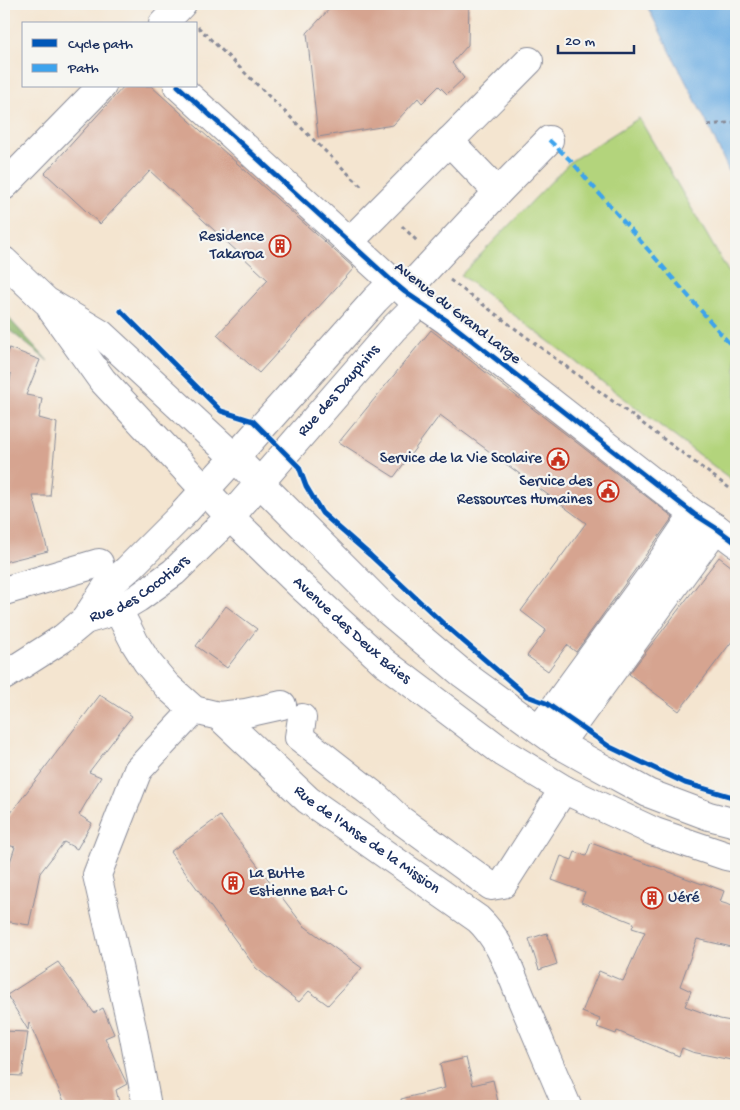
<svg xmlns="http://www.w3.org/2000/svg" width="740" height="1110" font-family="'Gochi Hand',sans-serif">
<rect width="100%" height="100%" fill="#f6f6f2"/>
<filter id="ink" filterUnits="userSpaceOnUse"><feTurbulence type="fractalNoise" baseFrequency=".02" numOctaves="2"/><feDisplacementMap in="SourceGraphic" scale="10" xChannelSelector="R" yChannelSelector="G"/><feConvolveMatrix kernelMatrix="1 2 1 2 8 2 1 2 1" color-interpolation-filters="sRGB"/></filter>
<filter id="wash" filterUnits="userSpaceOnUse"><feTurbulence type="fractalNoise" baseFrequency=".0096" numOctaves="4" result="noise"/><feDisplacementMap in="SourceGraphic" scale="20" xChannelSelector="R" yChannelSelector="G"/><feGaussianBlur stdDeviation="1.12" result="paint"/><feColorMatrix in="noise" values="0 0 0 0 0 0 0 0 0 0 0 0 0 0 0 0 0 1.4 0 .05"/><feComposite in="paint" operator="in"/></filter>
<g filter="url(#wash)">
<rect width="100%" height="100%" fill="#f4e5d0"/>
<!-- green -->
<path fill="#b3d47c" stroke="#67826d" d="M 639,118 L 736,285 L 736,483 L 461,275 L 571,161 Z"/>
<!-- forest -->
<path fill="#8eb66c" stroke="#547265" d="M 4,313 L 48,361 L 4,326 Z"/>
<!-- water -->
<path fill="#6fafe3" stroke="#456fa0" d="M 646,4 L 736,4 L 736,187 L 708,125 Z"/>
<g id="blocks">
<!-- building -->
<path fill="#d6a490" d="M 334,4 L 469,4 L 468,45 L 452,63 L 464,78 L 447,94 L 439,86 L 422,103 L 418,98 L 393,125 L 318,137 L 307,33 Z
M 124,86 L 151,86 L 354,268 L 259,373 L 217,335 L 268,280 L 150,171 L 100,224 L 45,173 Z
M 431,330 L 673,517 L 576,652 L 567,645 L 548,671 L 527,656 L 546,630 L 521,611 L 586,523 L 440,415 L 394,477 L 339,442 Z
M 9,348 L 40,360 L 26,395 L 42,398 L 39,418 L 57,423 L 50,496 L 33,496 L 48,551 L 4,562 L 4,418 L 11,374 L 4,371 L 4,361 Z
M 719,557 L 736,570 L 736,636 L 679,711 L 629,674 Z
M 226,606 L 257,629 L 227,668 L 196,646 Z
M 100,695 L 132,716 L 89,772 L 101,777 L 79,815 L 92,823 L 77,849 L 64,842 L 40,873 L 29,925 L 4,921 L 4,880 L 15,847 L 4,844 L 4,822 Z
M 220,816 L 303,925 L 362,968 L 328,1005 L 309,991 L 299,1002 L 256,968 L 170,852 Z
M 591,843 L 702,884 L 703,883 L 724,891 L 720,902 L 736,907 L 736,948 L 697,939 L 680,986 L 691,991 L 685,1006 L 720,1019 L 736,1022 L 736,1061 L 692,1052 L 682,1048 L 679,1056 L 617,1031 L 616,1034 L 597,1027 L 600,1019 L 582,1012 L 599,971 L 623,981 L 645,932 L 632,928 L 634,923 L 581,902 L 585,892 L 552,880 L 561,856 L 572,860 L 575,852 L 586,856 Z
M 547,933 L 557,964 L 539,970 L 529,939 Z
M 58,962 L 94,1013 L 103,1008 L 114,1034 L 105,1038 L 127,1084 L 116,1090 L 120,1106 L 66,1106 L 29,1022 L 28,1030 L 7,995 Z
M 4,1031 L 28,1032 L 22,1076 L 4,1075 Z
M 466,1058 L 473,1085 L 493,1080 L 499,1106 L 402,1106 L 401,1099 L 445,1088 L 440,1064 Z"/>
</g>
</g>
<g filter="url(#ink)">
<use href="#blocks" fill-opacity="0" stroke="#888a97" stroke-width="1"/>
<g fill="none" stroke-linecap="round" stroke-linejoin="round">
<!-- minor casing -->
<g stroke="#888a97" stroke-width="30">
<g id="minor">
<path d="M 163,24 L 182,4"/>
<path d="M 178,86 L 393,282 L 405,292 L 446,320 L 694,514 L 716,528 L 736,543"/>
<path d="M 449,141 L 498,192"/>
<path d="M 4,186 L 102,86"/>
<path d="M 349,242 L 529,61"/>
<path d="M 405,292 L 498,192 L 549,140"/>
<path d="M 4,591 L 99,563"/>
<path id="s1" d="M 118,610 L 135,643 L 147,662 L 167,686 L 194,710 L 219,716 L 308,800 L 478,919 C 501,940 510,972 522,1000 C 537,1035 552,1071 567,1106"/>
<path d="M 85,620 L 106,588 L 128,569 L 181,516 L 247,444 L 375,300 L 393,282"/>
<path id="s2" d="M 4,676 L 62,639 L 85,620 L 118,610 L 138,598 L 174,572 L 230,517 L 393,329 L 420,302"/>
<path d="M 219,716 L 246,713 L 282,705"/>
<path d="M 302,718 L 299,737 L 376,797 L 398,818 L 491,886 L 503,884 L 558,798 L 565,790"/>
<path d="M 539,729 L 666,555 L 694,514"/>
<path d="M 559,744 L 716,528"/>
<path d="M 147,1106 L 133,1032 L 97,875 L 138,770 L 194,710"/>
</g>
</g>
<!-- major casing -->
<g stroke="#888a97" stroke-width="30">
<g id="major">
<path d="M 4,261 L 46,301 L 101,334 L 234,457 L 386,609 L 463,674 L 559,744 L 593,763 L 648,793 L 709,816 L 736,823"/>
<path id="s3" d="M 52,310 L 102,380 L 188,472 L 230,517 L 300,585 L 385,663 L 504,753 L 565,790 L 655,832 L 726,856 L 736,858"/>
</g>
</g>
<!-- path -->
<path stroke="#888a97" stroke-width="3" stroke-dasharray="4 4" stroke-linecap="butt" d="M 198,27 L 364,189
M 708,125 L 736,122
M 402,226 L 417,241
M 450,280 L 736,493"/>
<!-- minor -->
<use href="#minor" stroke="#fff" stroke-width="28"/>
<!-- major -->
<use href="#major" stroke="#fff" stroke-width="28"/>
<!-- quiet -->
<path stroke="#3da3ed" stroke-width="4" stroke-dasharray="8 4" stroke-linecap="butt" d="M 549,140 L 571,161 L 736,351"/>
<!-- cycleway casing -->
<g stroke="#f6f6f2" stroke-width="8">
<path id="cycleway" d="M 178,86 L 393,282 L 405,292 L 446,320 L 694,514 L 716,528 L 736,543
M 121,311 L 221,411 L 253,421 L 299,467 L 306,486 L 322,513 L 370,555 L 447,627 L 527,696 L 546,703 L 610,747 L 685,783 L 736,798"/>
</g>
<!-- cycleway -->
<use href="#cycleway" stroke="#0057b8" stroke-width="5"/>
</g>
</g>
<!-- icons -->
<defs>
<g id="building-ring" transform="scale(1.125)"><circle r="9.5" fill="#f6f6f2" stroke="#c8321e" stroke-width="1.5"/><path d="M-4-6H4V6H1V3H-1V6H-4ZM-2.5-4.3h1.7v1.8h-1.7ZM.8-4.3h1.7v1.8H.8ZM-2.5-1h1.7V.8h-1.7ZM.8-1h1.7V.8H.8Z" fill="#c8321e"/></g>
<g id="civic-ring" transform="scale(1.125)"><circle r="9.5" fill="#f6f6f2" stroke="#c8321e" stroke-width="1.5"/><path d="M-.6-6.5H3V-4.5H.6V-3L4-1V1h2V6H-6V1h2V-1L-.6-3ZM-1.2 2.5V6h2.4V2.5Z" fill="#c8321e"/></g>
</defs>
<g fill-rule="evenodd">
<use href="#building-ring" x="280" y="246"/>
<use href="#civic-ring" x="558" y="459"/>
<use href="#civic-ring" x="608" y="491"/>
<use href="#building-ring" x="233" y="883"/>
<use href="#building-ring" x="652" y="898"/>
</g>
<g text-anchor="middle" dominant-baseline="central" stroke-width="4.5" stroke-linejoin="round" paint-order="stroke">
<!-- poi labels -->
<g font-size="16" fill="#1b2f5e" stroke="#f6f6f2" text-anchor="end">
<text x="264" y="237">Residence<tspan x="264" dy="18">Takaroa</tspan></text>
<text x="542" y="459">Service de la Vie Scolaire</text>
<text x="592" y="482">Service des<tspan x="592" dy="18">Ressources Humaines</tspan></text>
<text x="249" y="874" text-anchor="start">La Butte<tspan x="249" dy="18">Estienne Bat C</tspan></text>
<text x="668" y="898" text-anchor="start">Uéré</text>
</g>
<!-- street labels -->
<g font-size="16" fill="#1b2f5e" stroke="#f6f6f2">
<text transform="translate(457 314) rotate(38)">Avenue du Grand Large</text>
<text stroke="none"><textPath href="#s2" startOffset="446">Rue des Dauphins</textPath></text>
<text stroke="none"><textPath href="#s2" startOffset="162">Rue des Cocotiers</textPath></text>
<text stroke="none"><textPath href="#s3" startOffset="440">Avenue des Deux Baies</textPath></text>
<text stroke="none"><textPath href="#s1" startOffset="346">Rue de l'Anse de la Mission</textPath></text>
</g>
</g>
<!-- margin -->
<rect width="740" height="1110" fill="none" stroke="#f6f6f2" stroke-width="20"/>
<!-- legend -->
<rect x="22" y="22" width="175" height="65" fill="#f6f6f2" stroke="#9ea6b7"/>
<rect x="32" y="39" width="25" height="8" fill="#0057b8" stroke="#9ea6b7"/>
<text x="68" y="48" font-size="15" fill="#1b2f5e">Cycle path</text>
<rect x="32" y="64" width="25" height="8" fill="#3da3ed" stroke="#9ea6b7"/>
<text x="68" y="72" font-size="15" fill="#1b2f5e">Path</text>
<!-- scale -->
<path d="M558 45v8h76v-8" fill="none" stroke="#1b2f5e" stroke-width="2.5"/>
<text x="565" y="45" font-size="15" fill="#1b2f5e" stroke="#f6f6f2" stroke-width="4" paint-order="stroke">20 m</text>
</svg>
